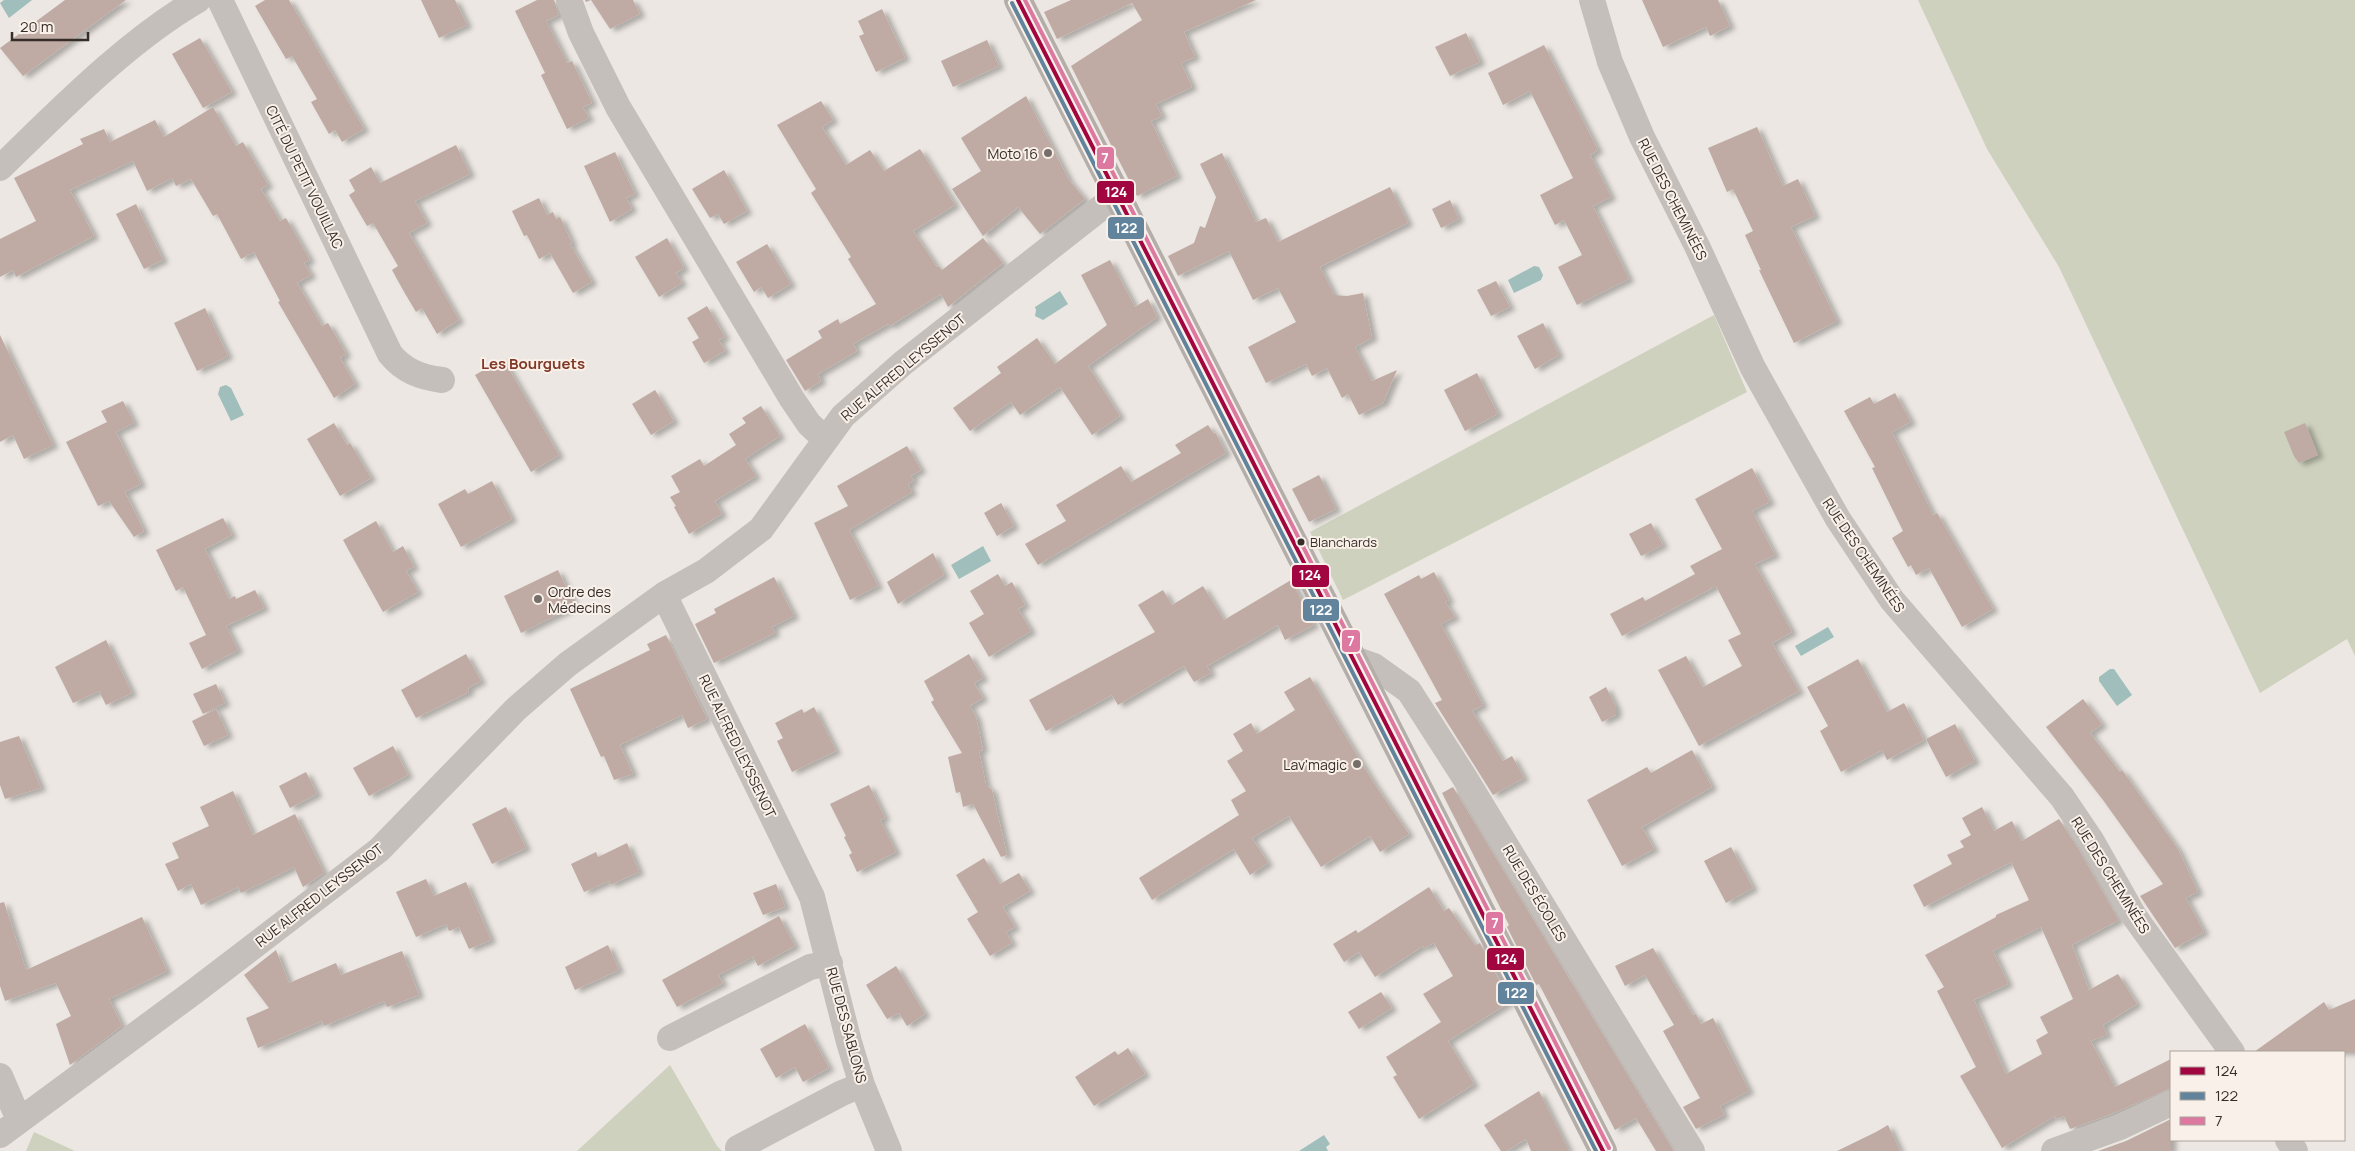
<svg xmlns="http://www.w3.org/2000/svg" width="2355" height="1151" font-family="Manrope,sans-serif">
<defs>
<filter id="shadow"><feDropShadow dx="5.5" dy="3" stdDeviation="2.5" flood-color="#0004"/></filter>
</defs>
<rect width="100%" height="100%" fill="#ece7e2"/>
<!-- green -->
<path fill="#ced1bd" d="M 1918,0 L 2355,0 L 2355,656 L 2347,639 L 2260,693 L 2059,267 L 1987,149 Z
M 1714,315 L 1747,392 L 1343,600 L 1310,532 Z
M 670,1065 L 717,1146 L 722,1151 L 577,1151 Z
M 34,1132 L 75,1151 L 26,1151 Z"/>
<!-- water -->
<path fill="#9fbebc" d="M 4,0 L 32,0 L 9,18 L 0,3 Z
M 1534,266 L 1539,267 L 1543,275 L 1541,280 L 1514,293 L 1508,280 Z
M 1060,291 L 1068,304 L 1043,320 L 1035,316 L 1036,310 L 1035,307 Z
M 226,385 L 231,388 L 244,415 L 231,421 L 218,394 L 220,387 Z
M 983,546 L 991,561 L 959,579 L 951,565 Z
M 1828,627 L 1834,637 L 1801,656 L 1795,646 Z
M 2110,669 L 2114,669 L 2132,695 L 2117,706 L 2099,681 L 2099,677 Z
M 1324,1135 L 1330,1144 L 1326,1147 L 1328,1151 L 1299,1151 Z"/>
<!-- building -->
<path fill="#bfaba4" fill-rule="evenodd" filter="url(#shadow)" d="M 65,0 L 126,0 L 23,76 L 0,48 Z
M 265,0 L 289,0 L 364,129 L 342,142 L 335,130 L 329,134 L 311,102 L 317,99 L 292,56 L 286,59 L 255,6 Z
M 421,0 L 455,0 L 467,25 L 439,38 Z
M 537,0 L 554,0 L 559,15 L 546,21 L 567,63 L 572,61 L 592,103 L 583,107 L 589,118 L 567,129 L 541,75 L 545,73 L 515,11 Z
M 585,0 L 633,0 L 640,14 L 610,29 L 591,0 L 586,2 Z
M 1071,0 L 1256,0 L 1184,32 L 1195,57 L 1181,63 L 1192,87 L 1156,104 L 1162,116 L 1151,121 L 1177,176 L 1137,196 L 1071,66 L 1142,20 L 1132,3 L 1057,39 L 1044,12 Z
M 1642,0 L 1718,0 L 1730,26 L 1710,36 L 1706,27 L 1663,47 Z
M 882,9 L 905,58 L 876,72 L 859,36 L 864,34 L 858,21 Z
M 1466,33 L 1480,62 L 1450,76 L 1435,47 Z
M 200,38 L 232,92 L 203,108 L 172,54 Z
M 987,40 L 999,66 L 953,87 L 941,61 Z
M 1544,45 L 1598,150 L 1590,155 L 1611,197 L 1593,206 L 1629,279 L 1577,305 L 1558,267 L 1582,255 L 1564,220 L 1555,225 L 1540,195 L 1573,178 L 1530,91 L 1503,105 L 1488,73 Z
M 1026,96 L 1069,180 L 1085,199 L 1040,234 L 1018,207 L 983,236 L 952,189 L 981,171 L 961,138 Z
M 821,101 L 833,120 L 822,127 L 846,165 L 870,150 L 884,171 L 920,149 L 955,205 L 913,231 L 937,267 L 938,266 L 942,270 L 983,238 L 1003,263 L 948,307 L 941,294 L 890,326 L 888,324 L 853,344 L 857,351 L 818,374 L 821,381 L 805,391 L 786,360 L 822,338 L 818,331 L 838,319 L 840,324 L 876,304 L 848,259 L 851,257 L 811,193 L 816,189 L 777,125 Z
M 213,107 L 236,146 L 243,142 L 268,185 L 261,189 L 280,221 L 286,218 L 310,260 L 304,263 L 311,275 L 297,283 L 322,326 L 328,323 L 337,338 L 346,354 L 340,358 L 355,384 L 334,398 L 278,302 L 280,301 L 254,252 L 241,259 L 217,214 L 213,216 L 191,179 L 176,186 L 172,178 L 147,191 L 133,161 L 70,190 L 94,236 L 16,277 L 13,270 L 0,277 L 0,239 L 36,221 L 14,178 L 83,144 L 80,139 L 104,129 L 110,142 L 155,120 L 164,137 Z
M 1757,127 L 1783,186 L 1798,179 L 1815,216 L 1791,227 L 1837,321 L 1794,343 L 1759,270 L 1761,270 L 1745,235 L 1753,231 L 1733,189 L 1727,192 L 1708,148 Z
M 456,145 L 470,174 L 415,201 L 427,223 L 409,233 L 459,320 L 437,334 L 422,308 L 416,312 L 403,290 L 392,270 L 398,266 L 373,223 L 367,226 L 349,195 L 355,191 L 349,180 L 371,167 L 380,183 Z
M 615,152 L 635,194 L 626,198 L 632,209 L 610,222 L 584,166 Z
M 1222,153 L 1256,222 L 1266,218 L 1278,242 L 1390,187 L 1408,223 L 1320,267 L 1334,295 L 1347,296 L 1363,293 L 1372,338 L 1355,347 L 1372,381 L 1397,370 L 1383,403 L 1359,415 L 1348,394 L 1342,398 L 1327,368 L 1312,376 L 1306,364 L 1266,383 L 1248,347 L 1296,322 L 1278,288 L 1253,300 L 1229,251 L 1178,276 L 1168,256 L 1194,243 L 1200,226 L 1205,228 L 1216,197 L 1200,164 Z
M 724,170 L 747,211 L 724,224 L 718,214 L 710,218 L 692,189 Z
M 539,198 L 547,215 L 553,212 L 556,219 L 560,217 L 572,243 L 570,244 L 592,282 L 573,293 L 550,253 L 539,259 L 527,235 L 524,236 L 512,211 Z
M 1450,200 L 1459,219 L 1441,228 L 1432,209 Z
M 136,204 L 163,260 L 144,269 L 116,214 Z
M 667,238 L 684,268 L 676,273 L 682,283 L 659,297 L 635,257 Z
M 767,244 L 791,284 L 768,298 L 761,287 L 754,292 L 736,262 Z
M 1110,260 L 1135,307 L 1148,299 L 1157,317 L 1088,366 L 1120,416 L 1092,435 L 1060,387 L 1020,415 L 1011,402 L 970,431 L 953,408 L 1001,373 L 997,367 L 1037,338 L 1055,364 L 1107,325 L 1081,275 Z
M 1496,281 L 1510,307 L 1491,316 L 1477,290 Z
M 707,306 L 725,337 L 719,340 L 725,351 L 704,363 L 692,342 L 699,338 L 687,318 Z
M 205,308 L 228,356 L 197,371 L 174,323 Z
M 1543,323 L 1559,355 L 1535,369 L 1517,336 Z
M 0,335 L 53,445 L 24,459 L 13,435 L 0,442 Z
M 503,359 L 559,455 L 531,472 L 475,375 Z
M 1477,373 L 1498,414 L 1465,431 L 1444,390 Z
M 655,390 L 674,421 L 651,435 L 632,404 Z
M 1895,393 L 1911,422 L 1892,432 L 1933,515 L 1937,513 L 1993,609 L 1962,627 L 1929,568 L 1916,575 L 1911,565 L 1908,567 L 1892,538 L 1903,531 L 1872,468 L 1875,467 L 1844,411 L 1870,397 L 1874,404 Z
M 123,401 L 134,423 L 116,432 L 141,484 L 125,492 L 144,531 L 134,537 L 109,501 L 98,506 L 66,442 L 107,422 L 101,411 Z
M 761,406 L 780,436 L 745,459 L 729,434 L 746,423 L 742,418 Z
M 334,423 L 347,445 L 350,443 L 371,478 L 340,496 L 307,439 Z
M 2305,423 L 2318,455 L 2299,463 L 2294,456 L 2284,432 Z
M 1208,425 L 1214,434 L 1215,432 L 1226,453 L 1038,565 L 1025,544 L 1066,521 L 1056,505 L 1121,466 L 1131,482 L 1181,453 L 1175,445 Z
M 736,445 L 756,476 L 715,501 L 722,514 L 689,534 L 674,507 L 676,506 L 670,497 L 680,492 L 671,476 L 700,459 L 704,466 Z
M 907,446 L 921,470 L 911,476 L 914,481 L 908,484 L 912,492 L 849,530 L 878,586 L 850,600 L 814,523 L 848,506 L 837,486 Z
M 1752,468 L 1770,502 L 1752,511 L 1775,555 L 1755,564 L 1792,632 L 1772,643 L 1799,691 L 1699,746 L 1658,670 L 1686,656 L 1703,687 L 1742,666 L 1728,640 L 1741,634 L 1716,586 L 1622,636 L 1610,614 L 1643,597 L 1645,601 L 1695,574 L 1690,566 L 1722,549 L 1695,499 Z
M 1319,475 L 1336,509 L 1309,522 L 1292,489 Z
M 492,481 L 512,519 L 461,547 L 438,504 L 465,489 L 468,494 Z
M 1001,503 L 1014,526 L 997,536 L 984,513 Z
M 223,518 L 232,535 L 205,549 L 229,599 L 235,596 L 236,599 L 255,590 L 264,608 L 226,626 L 238,650 L 202,669 L 189,643 L 206,635 L 183,587 L 176,591 L 156,550 Z
M 376,521 L 393,552 L 403,546 L 414,567 L 406,571 L 418,592 L 383,612 L 343,540 Z
M 1651,523 L 1663,545 L 1641,556 L 1629,534 Z
M 933,553 L 944,575 L 898,604 L 887,582 Z
M 558,570 L 575,606 L 521,633 L 504,596 Z
M 1434,572 L 1449,600 L 1445,602 L 1455,617 L 1441,624 L 1483,705 L 1472,711 L 1503,761 L 1512,756 L 1524,778 L 1493,795 L 1435,703 L 1442,700 L 1384,594 L 1419,575 L 1421,579 Z
M 998,574 L 1005,586 L 1012,582 L 1025,605 L 1018,609 L 1031,631 L 989,657 L 969,623 L 984,614 L 970,591 Z
M 774,577 L 794,616 L 772,627 L 775,633 L 714,663 L 695,624 L 716,613 L 714,609 Z
M 1291,580 L 1314,625 L 1285,640 L 1278,625 L 1207,666 L 1211,673 L 1194,682 L 1184,666 L 1118,705 L 1112,695 L 1046,731 L 1029,700 L 1155,632 L 1138,605 L 1163,590 L 1172,605 L 1203,586 L 1224,620 Z
M 666,635 L 707,719 L 688,728 L 682,715 L 620,745 L 633,774 L 614,780 L 604,756 L 601,757 L 570,689 L 650,650 L 647,644 Z
M 106,640 L 132,693 L 106,705 L 99,691 L 73,703 L 55,667 Z
M 466,654 L 481,681 L 468,688 L 469,692 L 416,718 L 401,690 Z
M 969,654 L 983,678 L 974,683 L 983,698 L 970,706 L 976,717 L 983,750 L 979,751 L 986,785 L 992,790 L 1007,855 L 1001,857 L 973,804 L 963,807 L 960,792 L 956,793 L 948,757 L 962,753 L 931,702 L 934,700 L 924,681 Z
M 1858,659 L 1887,712 L 1904,703 L 1924,740 L 1887,760 L 1882,750 L 1841,772 L 1820,731 L 1828,726 L 1807,687 Z
M 1310,677 L 1375,785 L 1409,834 L 1380,852 L 1370,836 L 1321,867 L 1289,816 L 1252,838 L 1268,863 L 1250,875 L 1234,849 L 1152,900 L 1139,878 L 1239,815 L 1231,800 L 1246,791 L 1227,761 L 1243,751 L 1233,734 L 1251,723 L 1257,734 L 1295,710 L 1284,692 Z
M 216,684 L 225,703 L 203,714 L 193,694 Z
M 1606,687 L 1616,707 L 1616,715 L 1602,722 L 1589,697 Z
M 2083,699 L 2102,724 L 2090,733 L 2120,772 L 2122,770 L 2178,849 L 2198,892 L 2186,898 L 2204,932 L 2175,948 L 2140,896 L 2163,884 L 2103,800 L 2046,727 Z
M 814,707 L 836,751 L 792,772 L 777,741 L 783,738 L 775,723 L 802,709 L 804,713 Z
M 216,709 L 228,735 L 204,746 L 192,721 Z
M 1955,724 L 1975,761 L 1946,777 L 1926,739 Z
M 19,736 L 41,788 L 5,799 L 0,785 L 0,742 Z
M 393,746 L 408,775 L 369,796 L 353,768 Z
M 1692,750 L 1712,787 L 1642,827 L 1654,849 L 1622,866 L 1587,800 L 1647,767 L 1651,773 Z
M 306,772 L 317,794 L 290,808 L 279,786 Z
M 869,785 L 885,818 L 880,820 L 896,852 L 857,872 L 849,855 L 852,853 L 844,837 L 846,836 L 830,804 Z
M 1453,787 L 1674,1151 L 1656,1151 L 1636,1118 L 1615,1130 L 1539,984 L 1536,985 L 1507,927 L 1509,925 L 1442,793 Z
M 233,791 L 253,835 L 295,814 L 324,873 L 303,887 L 294,867 L 241,893 L 238,887 L 201,905 L 191,884 L 178,891 L 165,864 L 179,858 L 172,843 L 209,826 L 200,807 Z
M 506,807 L 526,848 L 492,864 L 472,824 Z
M 1982,807 L 1994,831 L 2012,821 L 2022,841 L 2059,819 L 2078,848 L 2119,920 L 2072,945 L 2089,990 L 2118,974 L 2137,1004 L 2103,1025 L 2107,1035 L 2091,1041 L 2087,1034 L 2115,1087 L 2171,1059 L 2171,1088 L 2114,1113 L 2070,1129 L 2064,1116 L 2056,1119 L 2055,1116 L 2002,1148 L 1960,1076 L 1976,1067 L 1937,991 L 1944,987 L 1925,955 L 1996,917 L 1996,915 L 2029,900 L 2011,862 L 1924,907 L 1913,885 L 1952,864 L 1947,855 L 1964,847 L 1960,841 L 1971,835 L 1962,818 ZM 2041,927 L 2073,999 L 2040,1017 L 2048,1033 L 2036,1040 L 2042,1054 L 2006,1074 L 1974,1000 L 2008,984 L 1993,951 Z
M 627,843 L 639,872 L 610,885 L 609,881 L 584,892 L 571,864 L 596,852 L 598,857 Z
M 1731,847 L 1753,888 L 1726,903 L 1704,861 Z
M 984,858 L 1000,884 L 1019,873 L 1030,891 L 1003,907 L 1015,927 L 1006,932 L 1012,943 L 990,956 L 967,919 L 978,912 L 956,875 Z
M 426,879 L 434,896 L 466,882 L 491,940 L 469,949 L 459,927 L 449,931 L 446,924 L 416,937 L 396,892 Z
M 776,884 L 785,907 L 763,915 L 753,893 Z
M 1429,887 L 1444,911 L 1449,908 L 1475,945 L 1480,943 L 1510,1002 L 1448,1041 L 1474,1084 L 1419,1119 L 1393,1077 L 1397,1075 L 1386,1057 L 1441,1022 L 1423,994 L 1453,976 L 1434,943 L 1424,948 L 1423,946 L 1375,977 L 1359,952 L 1344,962 L 1333,944 L 1356,930 L 1358,933 Z
M 4,902 L 26,970 L 142,917 L 167,971 L 109,999 L 122,1026 L 70,1065 L 56,1024 L 71,1016 L 56,983 L 5,1001 L 0,986 L 0,903 Z
M 779,916 L 795,946 L 758,966 L 753,957 L 718,975 L 723,983 L 677,1007 L 662,980 Z
M 608,945 L 619,970 L 575,990 L 565,967 Z
M 1653,948 L 1693,1015 L 1696,1014 L 1701,1024 L 1713,1018 L 1749,1091 L 1720,1106 L 1724,1115 L 1696,1129 L 1683,1107 L 1700,1098 L 1663,1031 L 1674,1025 L 1645,975 L 1625,986 L 1615,966 Z
M 276,950 L 289,983 L 336,963 L 341,975 L 402,951 L 419,995 L 387,1007 L 384,1001 L 324,1026 L 322,1021 L 258,1048 L 246,1018 L 269,1008 L 244,975 Z
M 896,966 L 925,1014 L 907,1026 L 899,1013 L 887,1019 L 866,985 Z
M 1381,992 L 1392,1008 L 1359,1029 L 1348,1012 Z
M 2355,999 L 2355,1052 L 2254,1052 L 2324,1002 L 2329,1010 Z
M 805,1024 L 829,1068 L 803,1082 L 795,1067 L 776,1078 L 760,1049 Z
M 1128,1048 L 1145,1074 L 1094,1106 L 1075,1077 L 1115,1051 L 1118,1055 Z
M 1539,1091 L 1569,1151 L 1531,1151 L 1526,1139 L 1507,1151 L 1501,1151 L 1484,1125 Z
M 2171,1119 L 2171,1151 L 2098,1151 L 2126,1141 Z
M 1888,1125 L 1900,1151 L 1837,1151 L 1876,1132 Z"/>
<g fill="none" stroke-linecap="round" stroke-linejoin="round">
<!-- minor -->
<path stroke="#c5bfbb" stroke-width="26" d="M 220,0 L 390,354 C 404,371 420,377 442,380
M 569,0 L 581,33 L 618,107 L 792,399 L 809,424 L 825,439
M 1592,0 L 1610,62 L 1642,137 L 1697,246 L 1753,368 L 1838,519 L 1892,600 L 2062,797 L 2091,840 L 2134,916 L 2232,1052
M 0,168 C 59,111 127,41 198,0
M 665,594 L 670,607 L 812,897 L 849,1042 L 862,1085 L 889,1151
M 1354,659 L 1374,666 L 1409,691 L 1463,775 L 1692,1151
M 670,1038 L 810,967 L 830,963
M 0,1076 L 19,1120
M 0,1135 L 195,991 L 379,850 L 516,709 L 568,664 L 665,594 L 706,571 L 761,529 L 843,416 L 903,363 L 1116,196
M 2288,1140 L 2295,1151
M 738,1148 L 842,1093 L 862,1085
M 2054,1151 L 2120,1127 L 2171,1103"/>
<!-- major -->
<path stroke="#b4aeaa" stroke-width="28" d="M 1018,0 L 1603,1151"/>
<!-- bus-1 casing -->
<g stroke="#f9f1e9" stroke-width="8">
<path id="bus-1" d="M 1018,0 L 1603,1151"/>
</g>
<!-- bus-2 casing -->
<g stroke="#f9f1e9" stroke-width="8">
<path id="bus-2" d="M 1012,3 L 1596,1151"/>
</g>
<!-- bus-3 casing -->
<g stroke="#f9f1e9" stroke-width="8">
<path id="bus-3" d="M 1025,0 L 1609,1148"/>
</g>
<!-- bus-1 -->
<use href="#bus-1" stroke="#a20641" stroke-width="4"/>
<!-- bus-2 -->
<use href="#bus-2" stroke="#61849c" stroke-width="4"/>
<!-- bus-3 -->
<use href="#bus-3" stroke="#dd78a1" stroke-width="4"/>
</g>
<!-- markers -->
<g fill="#766e6a" stroke="#f9f1e9" stroke-width="2">
<circle cx="1048" cy="153" r="5"/>
<circle cx="538" cy="599" r="5"/>
<circle cx="1357" cy="764" r="5"/>
</g>
<circle fill="#362d29" stroke="#f9f1e9" stroke-width="2" cx="1301" cy="542" r="4.5"/>
<g text-anchor="middle" dominant-baseline="central" stroke-width="4" stroke-linejoin="round" paint-order="stroke">
<!-- bus labels -->
<g font-size="13" fill="#362d29" stroke="#f9f1e9" text-anchor="start">
<text x="1310" y="542">Blanchards</text>
</g>
<!-- poi labels -->
<g font-size="14" fill="#362d29" stroke="#f9f1e9" text-anchor="end">
<text x="1038" y="153">Moto 16</text>
<text x="548" y="591" text-anchor="start">Ordre des<tspan x="548" dy="16">Médecins</tspan></text>
<text x="1347" y="764">Lav'magic</text>
</g>
<!-- street labels -->
<g font-size="14" fill="#362d29" stroke="#f9f1e9">
<text transform="translate(305 177) rotate(64)">CITÉ DU PETIT VOUILLAC</text>
<text transform="translate(1673 199) rotate(63)">RUE DES CHEMINÉES</text>
<text transform="translate(903 367) rotate(-40)">RUE ALFRED LEYSSENOT</text>
<text transform="translate(1864 555) rotate(56)">RUE DES CHEMINÉES</text>
<text transform="translate(738 746) rotate(64)">RUE ALFRED LEYSSENOT</text>
<text transform="translate(2111 875) rotate(58)">RUE DES CHEMINÉES</text>
<text transform="translate(1535 893) rotate(59)">RUE DES ÉCOLES</text>
<text transform="translate(319 895) rotate(-38)">RUE ALFRED LEYSSENOT</text>
<text transform="translate(847 1025) rotate(75)">RUE DES SABLONS</text>
</g>
<!-- neighbourhood labels -->
<g font-size="15" font-weight="bold" fill="#803827" stroke="#f9f1e9">
<text x="533" y="363">Les Bourguets</text>
</g>
</g>
<g stroke="#f9f1e9" stroke-width="2">
<rect x="1096" y="146" width="19" height="24" rx="5" fill="#dd78a1"/>
<rect x="1096" y="180" width="39" height="24" rx="5" fill="#a20641"/>
<rect x="1107" y="216" width="38" height="24" rx="5" fill="#61849c"/>
<rect x="1291" y="564" width="39" height="24" rx="5" fill="#a20641"/>
<rect x="1302" y="598" width="38" height="24" rx="5" fill="#61849c"/>
<rect x="1341" y="629" width="20" height="24" rx="5" fill="#dd78a1"/>
<rect x="1485" y="911" width="19" height="24" rx="5" fill="#dd78a1"/>
<rect x="1486" y="947" width="39" height="24" rx="5" fill="#a20641"/>
<rect x="1497" y="981" width="38" height="24" rx="5" fill="#61849c"/>
</g>
<g font-size="14" text-anchor="middle" font-weight="bold" fill="#fff">
<text x="1105" y="163">7</text>
<text x="1116" y="197">124</text>
<text x="1126" y="233">122</text>
<text x="1310" y="580">124</text>
<text x="1321" y="615">122</text>
<text x="1351" y="646">7</text>
<text x="1495" y="928">7</text>
<text x="1506" y="964">124</text>
<text x="1516" y="998">122</text>
</g>
<!-- legend -->
<rect x="2170" y="1051" width="175" height="90" fill="#f9f1e9" stroke="#aba39c"/>
<rect x="2180" y="1067" width="25" height="8" fill="#a20641" stroke="#aba39c"/>
<text x="2215" y="1076" font-size="15" fill="#362d29">124</text>
<rect x="2180" y="1092" width="25" height="8" fill="#61849c" stroke="#aba39c"/>
<text x="2215" y="1101" font-size="15" fill="#362d29">122</text>
<rect x="2180" y="1117" width="25" height="8" fill="#dd78a1" stroke="#aba39c"/>
<text x="2215" y="1126" font-size="15" fill="#362d29">7</text>
<!-- scale -->
<path d="M12 32v8h76v-8" fill="none" stroke="#362d29" stroke-width="2.5"/>
<text x="20" y="32" font-size="15" fill="#362d29" stroke="#f9f1e9" stroke-width="4" paint-order="stroke">20 m</text>
</svg>
